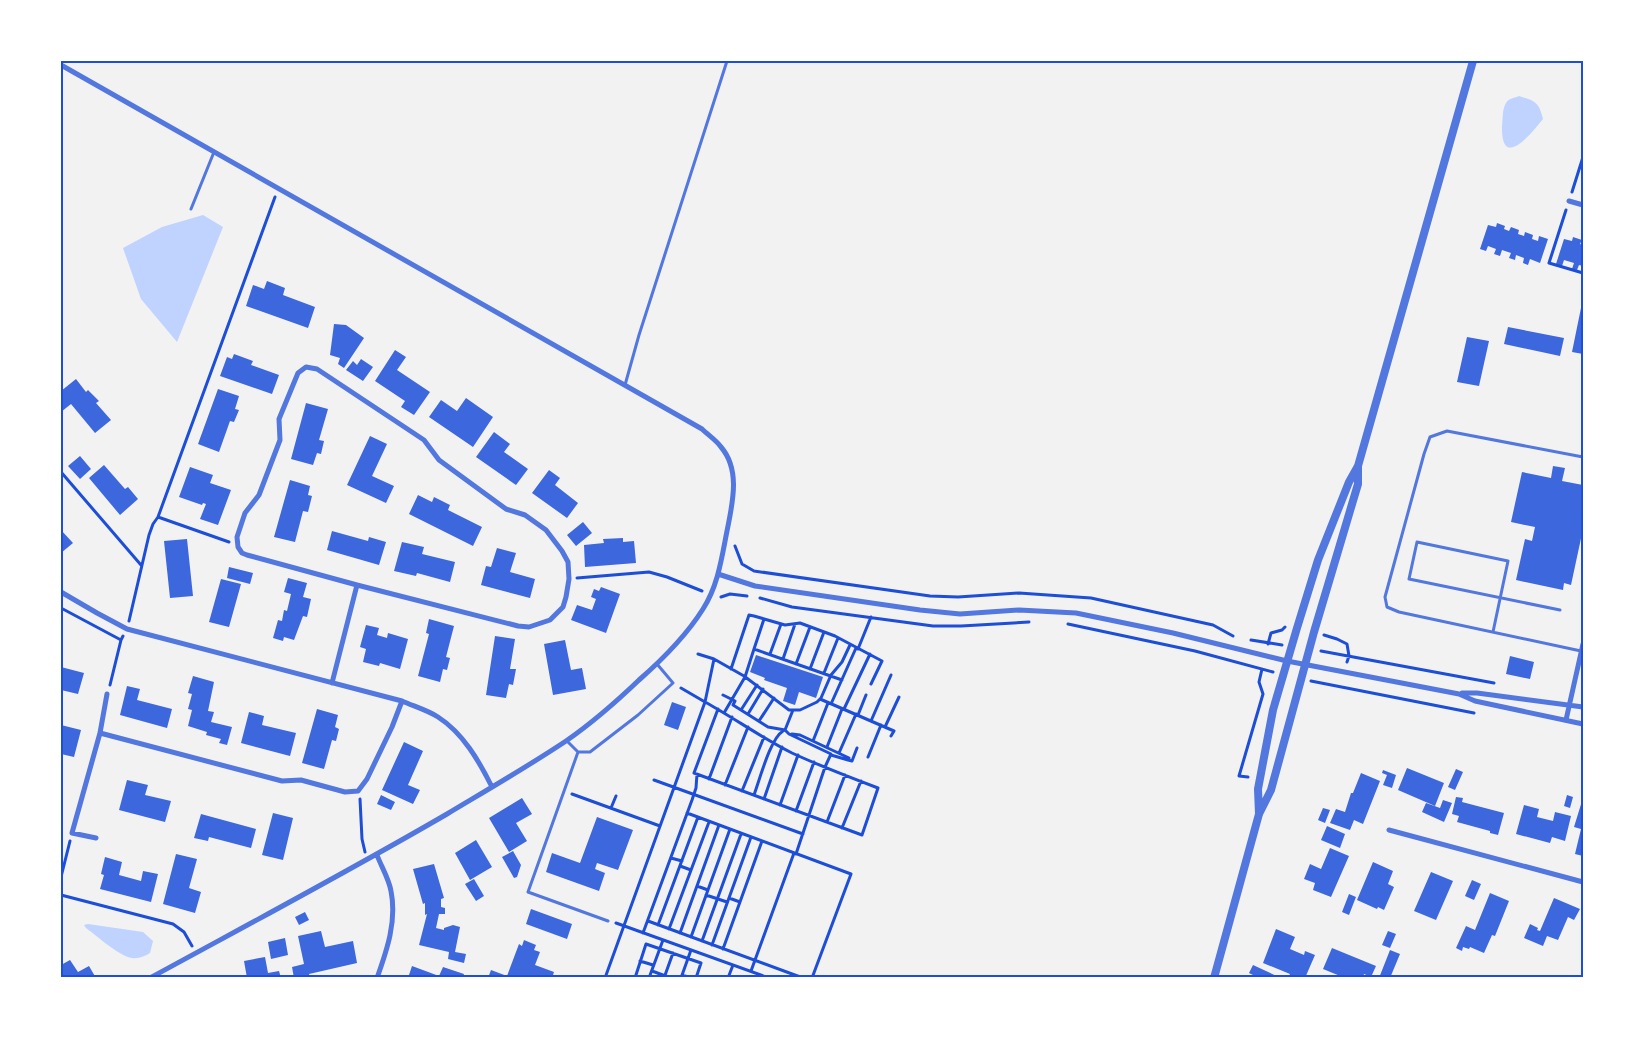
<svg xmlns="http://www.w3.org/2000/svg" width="1644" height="1039" font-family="Helvetica,sans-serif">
<rect width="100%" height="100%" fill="#f2f2f2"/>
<!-- water -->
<path fill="#bfd3fe" d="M 1519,96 C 1535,101 1539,102 1543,119 C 1531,134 1501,171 1502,126 C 1503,119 1502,109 1506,103 C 1509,98 1515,98 1519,96 Z
M 203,215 L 223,227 L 177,342 L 141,299 L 123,248 L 162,227 Z
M 88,924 L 143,932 L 153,941 L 150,953 C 145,956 139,959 132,958 C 119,956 97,936 86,928 L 84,925 Z"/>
<!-- building -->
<path fill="#3d67dc" d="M 1497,223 L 1505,226 L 1504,229 L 1509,231 L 1511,227 L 1519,230 L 1518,234 L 1524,236 L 1525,232 L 1533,235 L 1532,239 L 1538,241 L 1539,236 L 1548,239 L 1540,263 L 1530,259 L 1528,265 L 1523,263 L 1524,258 L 1516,255 L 1515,260 L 1509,258 L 1511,253 L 1502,250 L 1500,256 L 1494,254 L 1496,249 L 1488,246 L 1486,251 L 1480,249 L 1488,225 L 1496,227 Z
M 1573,237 L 1582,240 L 1580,244 L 1583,245 L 1583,266 L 1579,265 L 1577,270 L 1572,269 L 1574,263 L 1564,260 L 1562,266 L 1556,264 L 1564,239 L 1572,241 Z
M 267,281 L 285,288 L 283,295 L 315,307 L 308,328 L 246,306 L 253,285 L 264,289 Z
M 1582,303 L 1583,303 L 1583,354 L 1572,352 Z
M 334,324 L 346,325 L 364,338 L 344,368 L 338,364 L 340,358 L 330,355 Z
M 1508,327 L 1564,338 L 1560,356 L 1504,344 Z
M 1467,337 L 1489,341 L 1479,386 L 1457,382 Z
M 395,350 L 406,357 L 397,370 L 430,392 L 414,415 L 401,407 L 405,401 L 375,381 Z
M 234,354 L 253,361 L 251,365 L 279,375 L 272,394 L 220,376 L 227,357 L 232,359 Z
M 361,359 L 373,367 L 363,381 L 346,370 L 353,361 L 357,365 Z
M 76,379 L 86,392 L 88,390 L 99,401 L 96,403 L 111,420 L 95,433 L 71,404 L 61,412 L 61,391 Z
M 218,389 L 239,396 L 235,409 L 239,410 L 234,422 L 230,421 L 219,452 L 198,444 Z
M 466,398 L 493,417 L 473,447 L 429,417 L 441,400 L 457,411 Z
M 306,403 L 328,409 L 319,440 L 324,441 L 321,454 L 317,453 L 313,465 L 291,459 Z
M 494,432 L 510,444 L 504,452 L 528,469 L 516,485 L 476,457 Z
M 370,436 L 387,444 L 372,476 L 394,486 L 386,503 L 347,485 Z
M 80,456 L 91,469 L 80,479 L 68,466 Z
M 104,465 L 125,489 L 128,487 L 138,499 L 120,515 L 89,478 Z
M 1553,466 L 1565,468 L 1562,481 L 1583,485 L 1583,529 L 1571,585 L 1564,583 L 1563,590 L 1516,580 L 1525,539 L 1532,541 L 1535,527 L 1511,522 L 1522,472 L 1551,478 Z
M 190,467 L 213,475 L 210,483 L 231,490 L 218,525 L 200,519 L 206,504 L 203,503 L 202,505 L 179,497 Z
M 549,470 L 560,478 L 555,485 L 578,503 L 567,518 L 532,493 Z
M 290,480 L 310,486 L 308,495 L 312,496 L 308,512 L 303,511 L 295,542 L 274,537 Z
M 418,495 L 432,502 L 434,497 L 450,505 L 448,510 L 482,527 L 473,546 L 409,514 Z
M 583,522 L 592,533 L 576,546 L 567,535 Z
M 61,530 L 73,543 L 61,553 Z
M 332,531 L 368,541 L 369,537 L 386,542 L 379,565 L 327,550 Z
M 623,538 L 623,542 L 634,541 L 636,563 L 585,567 L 584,545 L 604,543 L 603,539 Z
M 187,539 L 193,596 L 170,598 L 164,541 Z
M 402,542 L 424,547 L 422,554 L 455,562 L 450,582 L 417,573 L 416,576 L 394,571 Z
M 497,548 L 516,553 L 510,572 L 535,579 L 530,598 L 481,585 L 486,566 L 491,567 Z
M 229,567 L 253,573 L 250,584 L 227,578 Z
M 288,578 L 307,583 L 303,597 L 311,599 L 307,617 L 303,616 L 294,640 L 284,637 L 283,641 L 273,638 L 278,620 L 282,621 L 284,610 L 287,611 L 291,594 L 284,592 Z
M 221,579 L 241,584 L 229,627 L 209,622 Z
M 601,587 L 620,594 L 606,633 L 571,620 L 577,605 L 592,610 L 596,599 L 591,597 L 594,589 L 599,591 Z
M 429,619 L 454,626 L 446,657 L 450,658 L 447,670 L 443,669 L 440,682 L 418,676 L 429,634 L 426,633 Z
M 366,625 L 379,628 L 377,635 L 387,638 L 388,633 L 408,639 L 400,669 L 380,663 L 379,666 L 363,662 L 366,649 L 360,647 Z
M 495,636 L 515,639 L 510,669 L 516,669 L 513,685 L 509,684 L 506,698 L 486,695 Z
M 565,640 L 571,670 L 582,668 L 586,689 L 553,695 L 544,644 Z
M 756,655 L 823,677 L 816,698 L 799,692 L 795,705 L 783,701 L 787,688 L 764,680 L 765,678 L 750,672 Z
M 1510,656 L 1534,662 L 1530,679 L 1506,674 Z
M 61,667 L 84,673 L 78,694 L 61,690 Z
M 193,676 L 214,682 L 208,711 L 214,712 L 211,722 L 232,727 L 227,745 L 219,743 L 221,739 L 206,735 L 207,732 L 188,726 L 192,710 L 188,709 L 192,694 L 188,693 Z
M 127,686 L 140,689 L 137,700 L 172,709 L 167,728 L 120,715 Z
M 672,702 L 686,707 L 678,730 L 664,725 Z
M 317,709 L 338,715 L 335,727 L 339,729 L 336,741 L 332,740 L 324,769 L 302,763 Z
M 249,712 L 264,716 L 262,725 L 296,733 L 290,756 L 241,743 Z
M 61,725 L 81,730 L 74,757 L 61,754 Z
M 404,742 L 423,751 L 408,785 L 420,790 L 413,804 L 382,790 Z
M 1407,768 L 1444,783 L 1435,806 L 1398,790 Z
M 1456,769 L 1463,772 L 1455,790 L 1448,787 Z
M 1383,770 L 1396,775 L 1392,788 L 1383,785 L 1387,775 L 1382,773 Z
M 1361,773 L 1380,781 L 1363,824 L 1354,820 L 1350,830 L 1330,823 L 1336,809 L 1345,812 L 1351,793 L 1353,793 Z
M 127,780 L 148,785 L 145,795 L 171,801 L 165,822 L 119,810 Z
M 381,795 L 395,802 L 391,810 L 377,804 Z
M 1567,795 L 1573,797 L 1570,808 L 1564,806 Z
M 1456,797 L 1463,798 L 1462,802 L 1504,813 L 1498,835 L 1490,833 L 1490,831 L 1457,822 L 1459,816 L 1452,814 Z
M 522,798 L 532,814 L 516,823 L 527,841 L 509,852 L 489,818 Z
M 1443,800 L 1452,803 L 1444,822 L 1422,812 L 1426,803 L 1440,808 Z
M 1582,801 L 1583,801 L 1583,856 L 1575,854 L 1581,829 L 1574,827 Z
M 1524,805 L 1539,809 L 1537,817 L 1553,821 L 1555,812 L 1571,816 L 1565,841 L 1552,837 L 1550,843 L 1516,834 Z
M 1323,808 L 1330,810 L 1325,823 L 1318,820 Z
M 273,813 L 293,818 L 283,860 L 262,855 Z
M 201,814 L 256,829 L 251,848 L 209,837 L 208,841 L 194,838 Z
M 597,817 L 633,830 L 618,870 L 597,863 L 595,869 L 605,873 L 599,891 L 546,872 L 552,853 L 580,863 Z
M 1327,826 L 1345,834 L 1340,848 L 1321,840 Z
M 476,840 L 492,867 L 470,880 L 455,853 Z
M 1330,848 L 1349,856 L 1331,897 L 1313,890 L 1315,883 L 1304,879 L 1310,864 L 1321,869 Z
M 513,851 L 521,865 L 517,877 L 514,878 L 502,857 Z
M 176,854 L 197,859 L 189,888 L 201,892 L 195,913 L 163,904 Z
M 105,857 L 122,862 L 119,875 L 141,881 L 143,871 L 158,874 L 151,902 L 100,889 L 104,875 L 101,874 Z
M 1373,862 L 1393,871 L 1388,884 L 1394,887 L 1384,910 L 1378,907 L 1377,909 L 1357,900 Z
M 434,864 L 444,898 L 441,899 L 441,907 L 445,908 L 445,914 L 439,914 L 436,928 L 444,930 L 444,928 L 453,925 L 460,927 L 455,952 L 466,954 L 464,963 L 448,959 L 449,952 L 419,945 L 427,914 L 425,915 L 425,903 L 423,904 L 413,869 Z
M 1431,872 L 1453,881 L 1436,920 L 1414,911 Z
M 474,879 L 484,896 L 476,901 L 465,884 Z
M 1472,880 L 1481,884 L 1474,900 L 1465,896 Z
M 1490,893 L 1509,901 L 1495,936 L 1492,935 L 1484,953 L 1470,947 L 1469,949 L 1463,947 L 1462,951 L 1456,948 L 1466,926 L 1475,930 Z
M 1349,894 L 1356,897 L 1349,915 L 1342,912 Z
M 1554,898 L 1580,909 L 1574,920 L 1568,917 L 1558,940 L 1547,936 L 1543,946 L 1524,938 L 1530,924 L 1538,928 L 1537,930 L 1540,931 Z
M 531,909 L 572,924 L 567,939 L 526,924 Z
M 305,912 L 309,920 L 299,925 L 295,917 Z
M 1276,929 L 1295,937 L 1290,949 L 1304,955 L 1305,951 L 1315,955 L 1305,978 L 1288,978 L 1290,974 L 1263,963 Z
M 321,931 L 325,947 L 353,941 L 357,963 L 309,974 L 310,978 L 294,978 L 292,967 L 304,964 L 298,936 Z
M 1388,931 L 1396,934 L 1390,948 L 1382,945 Z
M 285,938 L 288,955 L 271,959 L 268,942 Z
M 524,940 L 536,945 L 534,950 L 540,952 L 535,965 L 554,972 L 552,978 L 488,978 L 491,970 L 507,976 L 519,944 L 522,946 Z
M 1332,948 L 1376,966 L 1371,977 L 1364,974 L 1363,978 L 1345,978 L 1323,969 Z
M 1390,950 L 1400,954 L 1390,978 L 1379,978 Z
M 265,957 L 268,973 L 279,971 L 281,978 L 247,978 L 244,961 Z
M 70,960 L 78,972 L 89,966 L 96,978 L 61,978 L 61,965 Z
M 1253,965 L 1281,978 L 1259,978 L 1249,973 Z
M 412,966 L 439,976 L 443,967 L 464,974 L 463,978 L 408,978 Z"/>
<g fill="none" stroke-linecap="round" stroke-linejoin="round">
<!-- path -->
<path stroke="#1d4ed8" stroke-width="3" d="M 1572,192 L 1583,157
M 1566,210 L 1549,263 L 1583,273
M 61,472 L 141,565
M 158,517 L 229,542
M 735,546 L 742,564 L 754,571 L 930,596 L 958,597 L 1019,593 L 1091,598 L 1213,625 L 1233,636
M 577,578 L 649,572 L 667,577 L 702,591
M 721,597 L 730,594 L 747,596
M 760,598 L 792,607 L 933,626 L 961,626 L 1029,622
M 61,608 L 121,640
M 129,621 L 149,535 L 153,524 L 158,517 L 275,197
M 1068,624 L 1195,651 L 1273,672
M 1324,635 L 1337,639 L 1347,644 L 1349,656 L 1347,662
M 1251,640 L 1282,645
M 1268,644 L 1271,633 L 1282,630 L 1285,627
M 754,649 L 764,619
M 858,649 L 871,617
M 1321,651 L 1494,683
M 698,654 L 714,659 L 744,676 L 789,710 L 800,710 L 817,702 L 821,698 L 831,675 L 842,662 L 850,645
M 770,654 L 781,624
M 714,659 L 705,702 C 734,718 762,738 792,753 C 820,766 849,777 878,788 L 862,835 L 694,773 L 718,709
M 783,659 L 795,624
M 796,664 L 810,627
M 731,669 L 749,615 L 754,616 L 785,625 L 800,623 L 835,636 L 882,661 L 871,684
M 810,669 L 824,632
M 824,673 L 838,638
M 1311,681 L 1474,713
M 110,685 L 121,640 L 123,636
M 723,695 L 735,701 L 733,705 L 768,727 L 785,730
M 820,699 L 894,731 L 891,736
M 831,704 L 856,648
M 844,709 L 870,654
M 741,710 L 757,685
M 793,710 L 785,730 L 789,734 L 831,754 L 825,767 L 796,854
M 724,713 L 745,677 L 754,649 L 842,680
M 748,714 L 763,689
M 858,715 L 866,695
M 759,721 L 774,698
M 871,721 L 891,675
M 885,727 L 899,697
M 792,734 L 800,735 L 849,758 L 848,760 L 831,755
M 813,741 L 828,703
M 827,747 L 842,709
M 839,753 L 856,714
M 868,757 L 881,725
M 848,760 L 852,761 L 857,748
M 1248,777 L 1239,776 L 1263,694 L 1259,682 L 1262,669
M 709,779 L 732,717
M 654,780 L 803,834
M 725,785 L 748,727
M 742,791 L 764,737
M 572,794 L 660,826
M 754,795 C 760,779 770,739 783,731
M 360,799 L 362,839 L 365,852
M 764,799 L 782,747
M 780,805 L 798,755
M 611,808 L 616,796
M 796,811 L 814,762
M 687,813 L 851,874 L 812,978
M 827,822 L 845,775
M 842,828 L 861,781
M 671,858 L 682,861
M 680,866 L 691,870
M 61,877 L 70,841
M 697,886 L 708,890
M 61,895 L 173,924 L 184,932 L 192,946
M 706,895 L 727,902
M 729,898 L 740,902
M 648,921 L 803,978
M 616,923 L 769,978
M 658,925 L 698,817
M 669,929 L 709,822
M 643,933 L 692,800 L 696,788 L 697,774
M 680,933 L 719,825
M 691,937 L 730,829
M 702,941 L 741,834
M 712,945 L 751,837
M 723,949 L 762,841
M 640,961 L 653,965
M 652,971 L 671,978
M 751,971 L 794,853
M 682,975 L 691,978
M 605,978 L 705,702 L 681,688
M 635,978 L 646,944 L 701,963 L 696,978
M 649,978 L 663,940
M 664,978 L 673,953
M 681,978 L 691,950
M 728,978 L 733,965"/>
<!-- service -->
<path stroke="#5277de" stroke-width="3" d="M 191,209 L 214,152
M 625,385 L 639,335 L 727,61
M 1493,632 L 1508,561 L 1417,542 L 1409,579 L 1560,610
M 1581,651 L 1399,612 L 1387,607 L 1385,597 L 1424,454 L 1430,437 L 1447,431 L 1583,457
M 567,741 L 578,752 L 590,752 L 638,715 L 673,683 L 657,664
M 578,752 L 528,892 L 608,921"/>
<!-- minor -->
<path stroke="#5277de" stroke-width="5" d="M 61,65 L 702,429 C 708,435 716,440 721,447 C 740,469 733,501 728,526 C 722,555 719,584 703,609 C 686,636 663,659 639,680 C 616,702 592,723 566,741 C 527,767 487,790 447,814 C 349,871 249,924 150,978
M 1569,201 L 1583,205
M 718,574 L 755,586 L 920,610 L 960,614 L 1019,610 L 1076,613 L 1173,633 L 1287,661 L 1459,694 L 1475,701 L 1583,724
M 61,592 L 97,613 L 127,629 L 402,701 C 413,706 427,710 438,717 C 463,733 479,761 492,787
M 332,683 L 357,585 L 247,555 L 242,553 L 238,547 L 237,537 L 245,513 L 259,495 L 280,440 L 279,419 L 298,373 L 306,367 L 317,369 L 424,440 L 439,460 L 506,509 L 525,515 L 546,530 L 562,551 L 568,562 L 569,579 L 566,597 L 563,607 L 550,620 L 529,627 L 518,626 L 357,585
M 1462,693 L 1477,693 L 1583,707
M 1566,720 L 1583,644
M 100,733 L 282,781 L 301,780 L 345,792 L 358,791 L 367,779 L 392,727 L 402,701
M 1389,830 L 1583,882
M 96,838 L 72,833 L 100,733 L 107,694
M 377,855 C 381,866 389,879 391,891 C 397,921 387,950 377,978"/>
<!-- tertiary -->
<path stroke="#5277de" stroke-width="8" d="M 1259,814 L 1258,789 L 1273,710 L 1297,628 L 1318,560 L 1349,482 L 1358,466 L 1473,61
M 1214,978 L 1259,814 L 1271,790 L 1314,632 L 1358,484 L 1358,466"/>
</g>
<!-- border -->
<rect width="1644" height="1039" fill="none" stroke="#ffffff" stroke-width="125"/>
<rect x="62" y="62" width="1520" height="914" fill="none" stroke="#1d4ed8" stroke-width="2"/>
</svg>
